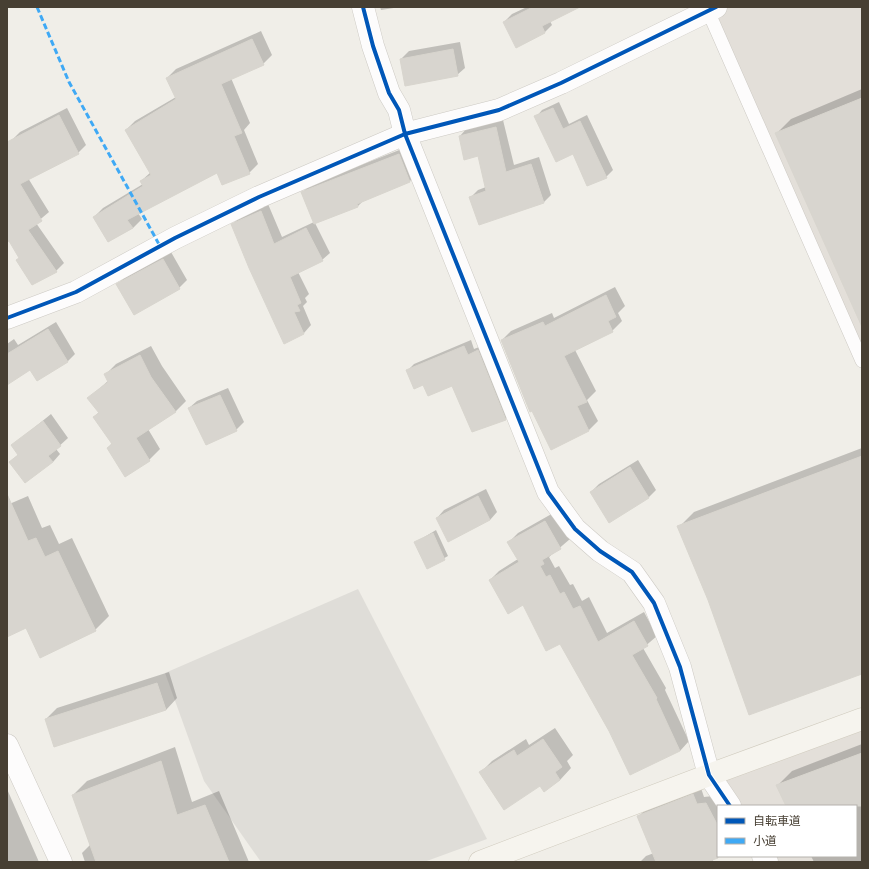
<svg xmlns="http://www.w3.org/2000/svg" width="869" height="869" font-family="'Roboto Condensed','Noto Sans JP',sans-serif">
<rect width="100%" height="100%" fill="#f0eee8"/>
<!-- industrial -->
<path fill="#e3dfd9" d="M 715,7 L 862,7 L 862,361 L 708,11 Z
M 862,714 L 862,862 L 775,862 L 770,856 L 856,856 L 856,806 L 732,806 L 709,775 Z"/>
<!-- parking -->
<path fill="#dfddd8" d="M 358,589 L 487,839 L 424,862 L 261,862 L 204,781 L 165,673 Z"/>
<!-- shadow -->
<path fill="#0003" d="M 380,7 L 400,7 L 381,10 Z
M 527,7 L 564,7 L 550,21 L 552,25 L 544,33 L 504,22 L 512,14 Z
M 261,31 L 272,55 L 263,64 L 231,78 L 250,123 L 244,130 L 258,164 L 249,173 L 218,172 L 138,213 L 142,219 L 133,228 L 109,241 L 94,217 L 103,208 L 143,184 L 141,181 L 151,172 L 126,130 L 135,121 L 176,97 L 167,78 L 176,69 Z
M 460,42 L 465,68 L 457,75 L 401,59 L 409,51 Z
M 862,89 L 862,325 L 776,134 L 791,119 Z
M 559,102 L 569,124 L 587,115 L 613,170 L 606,177 L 573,153 L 536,117 L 542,110 Z
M 67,108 L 86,145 L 78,153 L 28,178 L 49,212 L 36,223 L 64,263 L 56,271 L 32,284 L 20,257 L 7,236 L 7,157 L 12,140 L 20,132 Z
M 503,120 L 514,165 L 539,157 L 551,195 L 544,202 L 470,198 L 478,190 L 486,187 L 479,155 L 460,136 L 467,128 Z
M 407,147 L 417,174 L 410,181 L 364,200 L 358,206 L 315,223 L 330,253 L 322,260 L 298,272 L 309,294 L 305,298 L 307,302 L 303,306 L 311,325 L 304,333 L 285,342 L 232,225 L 240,217 L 268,204 L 282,237 L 314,222 L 302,193 L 310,185 Z
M 171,252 L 187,280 L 179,288 L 117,285 L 125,277 Z
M 615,287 L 625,306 L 618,313 L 622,321 L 612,331 L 575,350 L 596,391 L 587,400 L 598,421 L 589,430 L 551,449 L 502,340 L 511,331 L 552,313 L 554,318 Z
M 56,322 L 75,354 L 68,361 L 30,369 L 7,383 L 7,344 L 14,339 L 18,345 Z
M 471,340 L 474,349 L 484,345 L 512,413 L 505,419 L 453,385 L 424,383 L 407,371 L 414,364 Z
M 151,346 L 162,366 L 186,401 L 175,412 L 148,429 L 160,449 L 149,460 L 126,476 L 108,448 L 112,443 L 94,417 L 99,412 L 89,398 L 109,380 L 106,374 L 116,364 Z
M 228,388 L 244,422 L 236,430 L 189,408 L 197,401 Z
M 51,414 L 68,438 L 56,449 L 60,454 L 53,462 L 10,462 L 19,454 L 13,445 Z
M 862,448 L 862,673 L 709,599 L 679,527 L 694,512 Z
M 638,460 L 656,490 L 649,497 L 591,492 L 599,484 Z
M 486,489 L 497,512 L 490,520 L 437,518 L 444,510 Z
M 28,496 L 42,528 L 50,525 L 59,544 L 72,538 L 109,616 L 95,630 L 27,626 L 7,636 L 7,505 Z
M 555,512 L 570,539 L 549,557 L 555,568 L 559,566 L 570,585 L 573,584 L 582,601 L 589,597 L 607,633 L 644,612 L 657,636 L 643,648 L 666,688 L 665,690 L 689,741 L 680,751 L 610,730 L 560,642 L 523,604 L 490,580 L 499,571 L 518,559 L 509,542 L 518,533 Z
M 436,530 L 448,556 L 428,567 L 416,542 Z
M 169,672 L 177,698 L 166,710 L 46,719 L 57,708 Z
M 555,728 L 573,755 L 567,761 L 571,768 L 560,780 L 544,790 L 540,784 L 480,773 L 492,761 L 526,739 L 529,745 Z
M 862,744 L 862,862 L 814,862 L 811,856 L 856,856 L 856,806 L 787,806 L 777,786 L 792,771 Z
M 175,747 L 192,802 L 219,791 L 249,862 L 85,862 L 82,853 L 90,845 L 73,795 L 87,781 Z
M 701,788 L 704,797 L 713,796 L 718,807 L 718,856 L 720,856 L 714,858 L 712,862 L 640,862 L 646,856 L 654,853 L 639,816 L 646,809 Z
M 7,789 L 39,862 L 7,862 Z"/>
<!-- building -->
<path fill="#d8d5cf" stroke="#d8d5ce" d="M 533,7 L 580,7 L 542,26 L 545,33 L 516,48 L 503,22 Z
M 252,39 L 264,65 L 221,84 L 242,133 L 234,136 L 250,174 L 222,185 L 217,173 L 127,220 L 133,228 L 108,242 L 93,217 L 143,186 L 140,181 L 151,175 L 125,130 L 176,99 L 166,78 Z
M 453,49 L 458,76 L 405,86 L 400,59 Z
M 862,98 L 862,327 L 775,133 Z
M 553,108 L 563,129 L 580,121 L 607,178 L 587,186 L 573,154 L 556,162 L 534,116 Z
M 59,115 L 79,154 L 20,184 L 42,221 L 28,230 L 57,272 L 32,285 L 16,260 L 19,258 L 9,241 L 7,242 L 7,142 Z
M 496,127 L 506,172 L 531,164 L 544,203 L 479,225 L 469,197 L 486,191 L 478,156 L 464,160 L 459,136 Z
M 399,154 L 410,182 L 357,204 L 358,207 L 314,224 L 301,192 Z
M 261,211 L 274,244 L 306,228 L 323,261 L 290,277 L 301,303 L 297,305 L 300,311 L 294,312 L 304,334 L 284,344 L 249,268 L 231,224 Z
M 163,259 L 180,289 L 134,315 L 116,284 Z
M 606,295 L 616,317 L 608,321 L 613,332 L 564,356 L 587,402 L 577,406 L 589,431 L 551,450 L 532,411 L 530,412 L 501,340 L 543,322 L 545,326 Z
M 48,329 L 68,362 L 37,381 L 30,370 L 7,385 L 7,354 Z
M 464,346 L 468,355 L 478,350 L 506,420 L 472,432 L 452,386 L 428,396 L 423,385 L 414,389 L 406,370 Z
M 140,355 L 151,377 L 176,412 L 136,438 L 150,461 L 125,477 L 107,448 L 112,444 L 93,417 L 99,413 L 87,398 L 108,382 L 104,374 Z
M 220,395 L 237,431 L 206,445 L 188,408 Z
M 43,421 L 61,446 L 48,456 L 53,462 L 25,483 L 9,462 L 18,455 L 11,445 Z
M 862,456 L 862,674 L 749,715 L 708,600 L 677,526 Z
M 630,467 L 649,498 L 609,523 L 590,492 Z
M 7,494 L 28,541 L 36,538 L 45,557 L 58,551 L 96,631 L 40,658 L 26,628 L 7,637 Z
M 478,496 L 490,520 L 448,542 L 436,518 Z
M 545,521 L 561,549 L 542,560 L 544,564 L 540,566 L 546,577 L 550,575 L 560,594 L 564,592 L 573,609 L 580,606 L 598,642 L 634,621 L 648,646 L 632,655 L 657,698 L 656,699 L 680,751 L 630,775 L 609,731 L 560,644 L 546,651 L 523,605 L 508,614 L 489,580 L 519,562 L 507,542 Z
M 433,533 L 445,560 L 427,569 L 414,542 Z
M 157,683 L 166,710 L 54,747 L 45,719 Z
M 543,739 L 562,767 L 555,772 L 560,780 L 544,792 L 540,786 L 504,810 L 479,772 L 514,750 L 517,756 Z
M 862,753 L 862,806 L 786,806 L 776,785 Z
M 161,761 L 177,815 L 205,805 L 229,862 L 96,862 L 72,795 Z
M 693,794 L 697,804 L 706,803 L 718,826 L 718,858 L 707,862 L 656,862 L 637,816 Z"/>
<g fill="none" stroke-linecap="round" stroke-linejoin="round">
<!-- lane casing -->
<g stroke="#cdcac4" stroke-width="14">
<path id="lane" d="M 708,11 L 862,361"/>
</g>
<!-- street casing -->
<g stroke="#cdcac4" stroke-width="23">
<path id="street" d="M 363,7 L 373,46 L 389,93 L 399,110 L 405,134 L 499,110 L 561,83 L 716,7
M 7,318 L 76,292 L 175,238 L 259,197 L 405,134 L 548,492 L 575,529 L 600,551 L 632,572 L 654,603 L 680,667 L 709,775 L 730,806
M 7,745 L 61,862
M 763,856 L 767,862"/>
</g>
<!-- secondary casing -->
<g stroke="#d0cbbe" stroke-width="23">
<path id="secondary" d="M 480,862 L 709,775 L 862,719"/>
</g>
<!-- lane -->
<use href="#lane" stroke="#fdfcfc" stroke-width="13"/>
<!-- street -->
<use href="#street" stroke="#fdfcfc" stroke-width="22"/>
<!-- secondary -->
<use href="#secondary" stroke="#f6f4ee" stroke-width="22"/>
<!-- quiet -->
<path stroke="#3fa9f5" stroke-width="3" stroke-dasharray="6 3" stroke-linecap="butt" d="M 37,7 L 69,82 L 160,246"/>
<!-- cycleway casing -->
<g stroke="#fff" stroke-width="6">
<path id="cycleway" d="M 363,7 L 373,46 L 389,93 L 399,110 L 405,134 L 499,110 L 561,83 L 716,7
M 7,318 L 76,292 L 175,238 L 259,197 L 405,134 L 548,492 L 575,529 L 600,551 L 632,572 L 654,603 L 680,667 L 709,775 L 730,806"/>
</g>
<!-- cycleway -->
<use href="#cycleway" stroke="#0057b8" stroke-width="4"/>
</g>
<!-- border -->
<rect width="869" height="869" fill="none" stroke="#473f33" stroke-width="16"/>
<!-- legend -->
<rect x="717" y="805" width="140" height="52" fill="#ffffff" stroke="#b5b2ad"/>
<rect x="725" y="818" width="20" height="6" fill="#0057b8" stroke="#b5b2ad"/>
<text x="753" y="825" font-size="12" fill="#473f33">自転車道</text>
<rect x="725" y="838" width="20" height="6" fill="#3fa9f5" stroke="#b5b2ad"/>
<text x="753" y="845" font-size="12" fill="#473f33">小道</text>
</svg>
